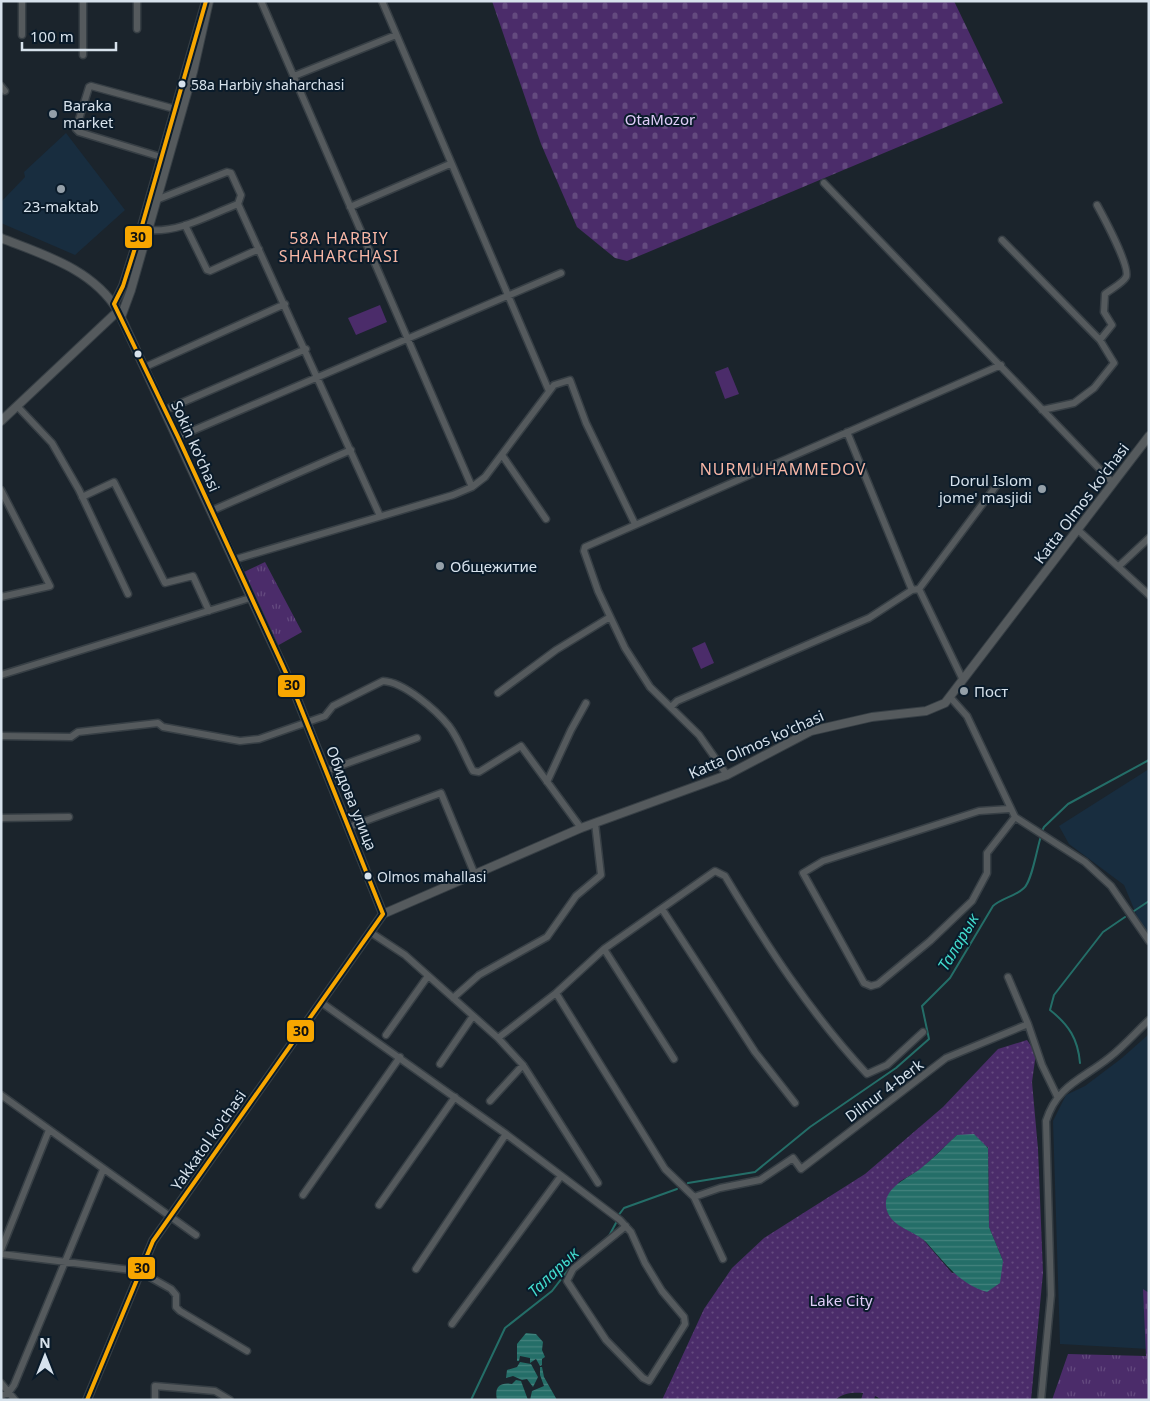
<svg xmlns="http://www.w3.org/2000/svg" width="1150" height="1401" font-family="'Noto Sans',sans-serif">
<defs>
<pattern id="grass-tufts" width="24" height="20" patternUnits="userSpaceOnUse" patternTransform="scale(1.25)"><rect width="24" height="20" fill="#4b2c6a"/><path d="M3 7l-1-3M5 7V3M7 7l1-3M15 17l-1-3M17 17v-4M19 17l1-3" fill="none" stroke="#644a7f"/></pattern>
<pattern id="cemetery-stones" width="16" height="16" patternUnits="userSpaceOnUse" patternTransform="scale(1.25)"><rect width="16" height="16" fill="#4b2c6a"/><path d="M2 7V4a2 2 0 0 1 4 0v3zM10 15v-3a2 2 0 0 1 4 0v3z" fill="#644a7f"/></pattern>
<pattern id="park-dots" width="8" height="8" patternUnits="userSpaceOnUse" patternTransform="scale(1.25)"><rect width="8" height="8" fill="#4b2c6a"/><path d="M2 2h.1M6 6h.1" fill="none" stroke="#644a7f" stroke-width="1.8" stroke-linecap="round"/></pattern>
<pattern id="water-rules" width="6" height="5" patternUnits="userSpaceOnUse" patternTransform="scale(1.25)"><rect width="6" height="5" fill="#246e68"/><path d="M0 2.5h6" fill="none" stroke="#43827e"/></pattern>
</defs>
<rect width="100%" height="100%" fill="#1b242c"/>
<!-- built -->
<path fill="#182d3f" d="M 66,133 L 125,210 L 75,255 L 1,223 L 1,202 L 25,177 L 24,172 Z
M 1149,769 L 1149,935 L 1142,928 L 1124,885 L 1069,844 L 1059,826 Z
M 1149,1034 L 1149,1349 L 1060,1344 L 1053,1121 L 1066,1095 L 1085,1086 L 1122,1058 Z"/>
<!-- grass -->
<path fill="url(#grass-tufts)" d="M 265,562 L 302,632 L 277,646 L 244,572 Z
M 1143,1289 L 1149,1293 L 1149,1400 L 1052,1400 L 1068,1354 L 1146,1356 Z"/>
<!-- cemetery -->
<path fill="url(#cemetery-stones)" d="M 492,1 L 954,1 L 1003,103 L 627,261 L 615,258 L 577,227 L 541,144 Z"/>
<!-- park -->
<path fill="url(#park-dots)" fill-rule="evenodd" d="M 1027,1040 L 1036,1053 L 1032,1082 L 1038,1149 L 1043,1273 L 1031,1400 L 883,1400 L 875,1396 L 874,1400 L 861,1400 L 863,1393 C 853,1392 843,1393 835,1400 L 662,1400 L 704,1309 L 732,1268 L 764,1238 L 865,1174 L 943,1107 L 998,1049 ZM 957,1135 L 988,1147 L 989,1227 L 1003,1261 L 952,1273 L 921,1237 L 900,1226 L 887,1211 L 899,1182 L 921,1169 Z"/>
<!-- pitch -->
<path fill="#4b2c6a" d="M 380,305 L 387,322 L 356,335 L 348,318 Z
M 728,367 L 739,394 L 725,399 L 715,372 Z
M 705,642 L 714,663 L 701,669 L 692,648 Z"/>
<!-- water -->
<path fill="url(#water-rules)" d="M 974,1134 L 988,1148 L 989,1227 L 1003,1261 L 1000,1283 L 987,1292 C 959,1284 945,1263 926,1242 C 915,1231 893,1228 887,1211 C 880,1189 907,1179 920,1169 C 933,1159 945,1146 957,1135 Z
M 526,1333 L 536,1334 L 543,1342 L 542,1350 L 545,1357 L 542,1359 L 542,1365 L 540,1366 L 536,1359 L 530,1363 L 530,1358 L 520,1356 L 519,1361 L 517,1361 L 517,1344 Z
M 520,1362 L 531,1364 L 538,1377 L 533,1387 L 527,1379 L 522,1380 L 513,1376 L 506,1378 L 507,1370 L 517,1367 Z
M 540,1367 L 542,1367 L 544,1377 L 557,1400 L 530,1400 L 532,1391 L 544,1386 L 540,1375 Z
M 516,1380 L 521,1381 L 528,1400 L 497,1400 C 494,1387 500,1382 512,1384 Z"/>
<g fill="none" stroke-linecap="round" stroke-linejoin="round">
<!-- stream -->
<path stroke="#246e68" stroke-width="2" d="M 1042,831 L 1044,827 L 1068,804 L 1149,760
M 1134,911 L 1149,901
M 1080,1063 C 1078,1039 1069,1025 1050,1010 L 1054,995 L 1103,932 L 1125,917
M 688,1183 L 755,1172 L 810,1127 L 896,1068 L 929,1039 L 922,1006 L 950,978 L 993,906 C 1002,898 1016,896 1024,888 C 1032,881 1037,848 1041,836
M 618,1216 L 624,1208 L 677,1189
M 471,1400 L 505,1328 L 552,1291 L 569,1269 L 609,1236 L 617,1221"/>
<!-- minor casing -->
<g stroke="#373f45" stroke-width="9">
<path id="minor" d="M 22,1 L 22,35
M 261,1 L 472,487
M 382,1 L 549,391
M 137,29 L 137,1
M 83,55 L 83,1
M 294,76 L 396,35
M 1,86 L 5,91
M 161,157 L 79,132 L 76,129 L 89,87 L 91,86 L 175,109
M 824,183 L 1113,483
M 156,200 L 227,172 L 231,173 L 241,195 L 238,204
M 1097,205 C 1103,216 1131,268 1126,277 C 1123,283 1111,289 1105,294 L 1104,312 L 1112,325 L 1100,340
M 350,207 L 450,164
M 185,225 L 207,270 L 210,271 L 259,249
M 148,230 C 179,233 209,215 238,204 L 380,516
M 1002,240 L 1100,340 L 1114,363 L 1094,388 L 1074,403 L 1042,410
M 145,367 L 285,304
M 17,406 L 52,443 L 79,490 L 128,594
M 165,410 L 306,349
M 178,437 L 561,273
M 502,455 L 546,519
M 1,490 L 50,586 L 1,597
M 82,497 L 114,482 L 165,583 L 193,576 L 209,611
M 211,511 L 351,450
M 1078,530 L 1149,595
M 233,560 L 453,495 L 472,487 L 485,477 L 554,385 L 570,380 L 586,423 L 635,524
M 1119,566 L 1149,538
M 919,589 L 962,678
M 912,590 L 919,589 L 999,482
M 1,675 L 250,598
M 498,693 L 556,650 L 610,617
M 950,697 L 967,716 L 1015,817 L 1085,862 L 1111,886 L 1149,941
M 671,707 L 677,701 L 869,618 L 912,590 L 847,432
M 1,736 L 71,737 L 78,732 L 158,723 L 163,727 L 240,741 L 259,739 L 325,716 L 333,706 L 383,681 C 404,682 436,710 449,726 C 459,739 465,757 473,771 L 479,772 L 521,746 L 581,828
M 326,771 L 417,738
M 727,775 L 699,735 L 650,687 L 625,648 L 598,591 L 584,551 L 585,547 L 1001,365
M 547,782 L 571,730 L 586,703
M 1009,809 L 979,811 L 823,861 L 803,873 L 864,983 L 871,986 L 878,984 L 930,941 L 972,901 L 987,873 L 987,853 L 1015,817
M 1,818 L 69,817
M 349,827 L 441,793 L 475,875
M 662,909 L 755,1052 L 795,1103
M 370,932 L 405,955 L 498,1038 L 523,1065 L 598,1183
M 604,949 L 674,1059
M 1008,977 L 1028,1024
M 556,993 L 665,1169 L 694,1197 L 723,1259
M 453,998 L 479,975 L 547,937 L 576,896 L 601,875 L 595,823
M 322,1003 L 506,1134 L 620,1220 L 631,1232 L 645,1263 L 662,1291 L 684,1317 L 685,1324 L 649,1381 L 643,1378 L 606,1340 L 567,1281 L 573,1269 L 626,1226
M 386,1035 L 428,976
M 498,1038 L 556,993 L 604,949 L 715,871 L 725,876 C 767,946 811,1014 867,1074 L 887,1065 L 923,1032
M 440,1064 L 473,1016
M 1,1095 L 196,1235
M 490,1101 L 523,1065
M 303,1195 L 400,1057
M 694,1197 L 720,1188 L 760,1180 L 793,1158 L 801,1169 L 946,1058 L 1028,1024 L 1042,1065 L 1057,1096
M 379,1205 L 455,1097
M 1,1250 L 49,1130
M 1,1254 L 139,1271 L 171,1289 L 176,1295 L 176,1307 L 180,1311 L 247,1351
M 416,1269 L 506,1134
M 452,1324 L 561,1176
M 1,1383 L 15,1400
M 1,1396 L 9,1392 L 14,1385 L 103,1170
M 155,1400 L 155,1386 L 215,1391 L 230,1400
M 1041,1400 L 1051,1295 L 1046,1121 C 1057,1085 1083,1079 1110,1057 C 1124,1046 1136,1032 1149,1020"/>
</g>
<!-- tertiary casing -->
<g stroke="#373f45" stroke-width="10">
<path id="tertiary" d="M 1,238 C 44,255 93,269 118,311 L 292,686 L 383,914
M 114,304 L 123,286 L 141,229 L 206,1
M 121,317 L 131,290 L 193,72 L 209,1
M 1,421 L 118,311
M 383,914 L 581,828 L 727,775 L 811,731 L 872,717 L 926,711 L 945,703 L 1149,436
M 87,1400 L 153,1241 L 383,914"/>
</g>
<!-- minor -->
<use href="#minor" stroke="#555a5d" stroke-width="6"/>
<!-- tertiary -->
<use href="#tertiary" stroke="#555a5d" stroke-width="8"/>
<!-- bus-1 casing -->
<g stroke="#0a1b2a" stroke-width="8">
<path id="bus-1" d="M 206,1 L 141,229 L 123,286 L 114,304 L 178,437 L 292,686 L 383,914
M 87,1400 L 153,1241 L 383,914"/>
</g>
<!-- bus-1 -->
<use href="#bus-1" stroke="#f7a600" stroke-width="4"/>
</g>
<!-- markers -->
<g fill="#d7e2ec" stroke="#0a1b2a" stroke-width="2">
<circle cx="182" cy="84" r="4.5"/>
<circle cx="138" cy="354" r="4.5"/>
<circle cx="368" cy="876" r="4.5"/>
</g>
<g fill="#95a0a9" stroke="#0a1b2a" stroke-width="2">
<circle cx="53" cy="114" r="5"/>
<circle cx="61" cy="189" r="5"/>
<circle cx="1042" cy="489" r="5"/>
<circle cx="440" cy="566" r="5"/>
<circle cx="964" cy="691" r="5"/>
</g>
<g text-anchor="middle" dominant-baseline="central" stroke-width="4" stroke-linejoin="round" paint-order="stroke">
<!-- bus labels -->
<g font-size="14" fill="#d7e2ec" stroke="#0a1b2a" text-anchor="start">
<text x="191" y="84">58a Harbiy shaharchasi</text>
<text x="377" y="876">Olmos mahallasi</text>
</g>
<!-- poi labels -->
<g font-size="15" fill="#d7e2ec" stroke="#0a1b2a" text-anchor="start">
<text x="63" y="105">Baraka<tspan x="63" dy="17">market</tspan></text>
<text x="61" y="206" text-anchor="middle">23-maktab</text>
<text x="1032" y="480" text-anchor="end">Dorul Islom<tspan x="1032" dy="17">jome' masjidi</tspan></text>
<text x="450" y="566">Общежитие</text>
<text x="974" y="691">Пост</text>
</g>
<!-- park labels -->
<g font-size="15" fill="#e0cdf8" stroke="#0a1b2a">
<text x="660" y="119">OtaMozor</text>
<text x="841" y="1300">Lake City</text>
</g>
<!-- street labels -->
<g font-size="15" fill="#d7e2ec" stroke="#0a1b2a">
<text transform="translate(196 446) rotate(66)">Sokin ko'chasi</text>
<text transform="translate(1081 503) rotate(-53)">Katta Olmos ko'chasi</text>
<text transform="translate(756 744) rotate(-24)">Katta Olmos ko'chasi</text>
<text transform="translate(352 798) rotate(68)">Обидова улица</text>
<text transform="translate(884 1090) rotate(-37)">Dilnur 4-berk</text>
<text transform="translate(208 1140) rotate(-55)">Yakkatol ko'chasi</text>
</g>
<!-- neighbourhood labels -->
<g font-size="16" letter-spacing="1" fill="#f7b6a5" stroke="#0a1b2a">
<text x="339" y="238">58A HARBIY<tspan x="339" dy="18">SHAHARCHASI</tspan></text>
<text x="783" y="469">NURMUHAMMEDOV</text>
</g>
<!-- water labels -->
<g font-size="16" font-style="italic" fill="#42dbcd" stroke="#0a1b2a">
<text transform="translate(958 942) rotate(-59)">Таларык</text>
<text transform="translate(553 1272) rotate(-44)">Таларык</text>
</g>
</g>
<g stroke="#0a1b2a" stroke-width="2">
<rect x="124" y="225" width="29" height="24" rx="5" fill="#f7a600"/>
<rect x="277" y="674" width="29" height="24" rx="5" fill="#f7a600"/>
<rect x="286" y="1019" width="29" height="24" rx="5" fill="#f7a600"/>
<rect x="127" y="1256" width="29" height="24" rx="5" fill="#f7a600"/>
</g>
<g font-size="14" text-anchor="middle" font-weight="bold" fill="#111">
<text x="138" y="242">30</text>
<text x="292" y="690">30</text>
<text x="301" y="1036">30</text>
<text x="142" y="1273">30</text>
</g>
<!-- border -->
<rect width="1150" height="1401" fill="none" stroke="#d7e2ec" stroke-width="5"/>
<!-- north arrow -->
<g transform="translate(45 1356)" stroke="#0a1b2a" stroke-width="4" paint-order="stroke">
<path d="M0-4L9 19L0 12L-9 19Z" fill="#d7e2ec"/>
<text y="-8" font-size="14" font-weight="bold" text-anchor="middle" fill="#d7e2ec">N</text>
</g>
<!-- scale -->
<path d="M22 42v8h94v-8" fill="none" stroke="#d7e2ec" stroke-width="2.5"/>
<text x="30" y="42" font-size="15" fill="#d7e2ec" stroke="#0a1b2a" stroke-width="4" paint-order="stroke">100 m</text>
</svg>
